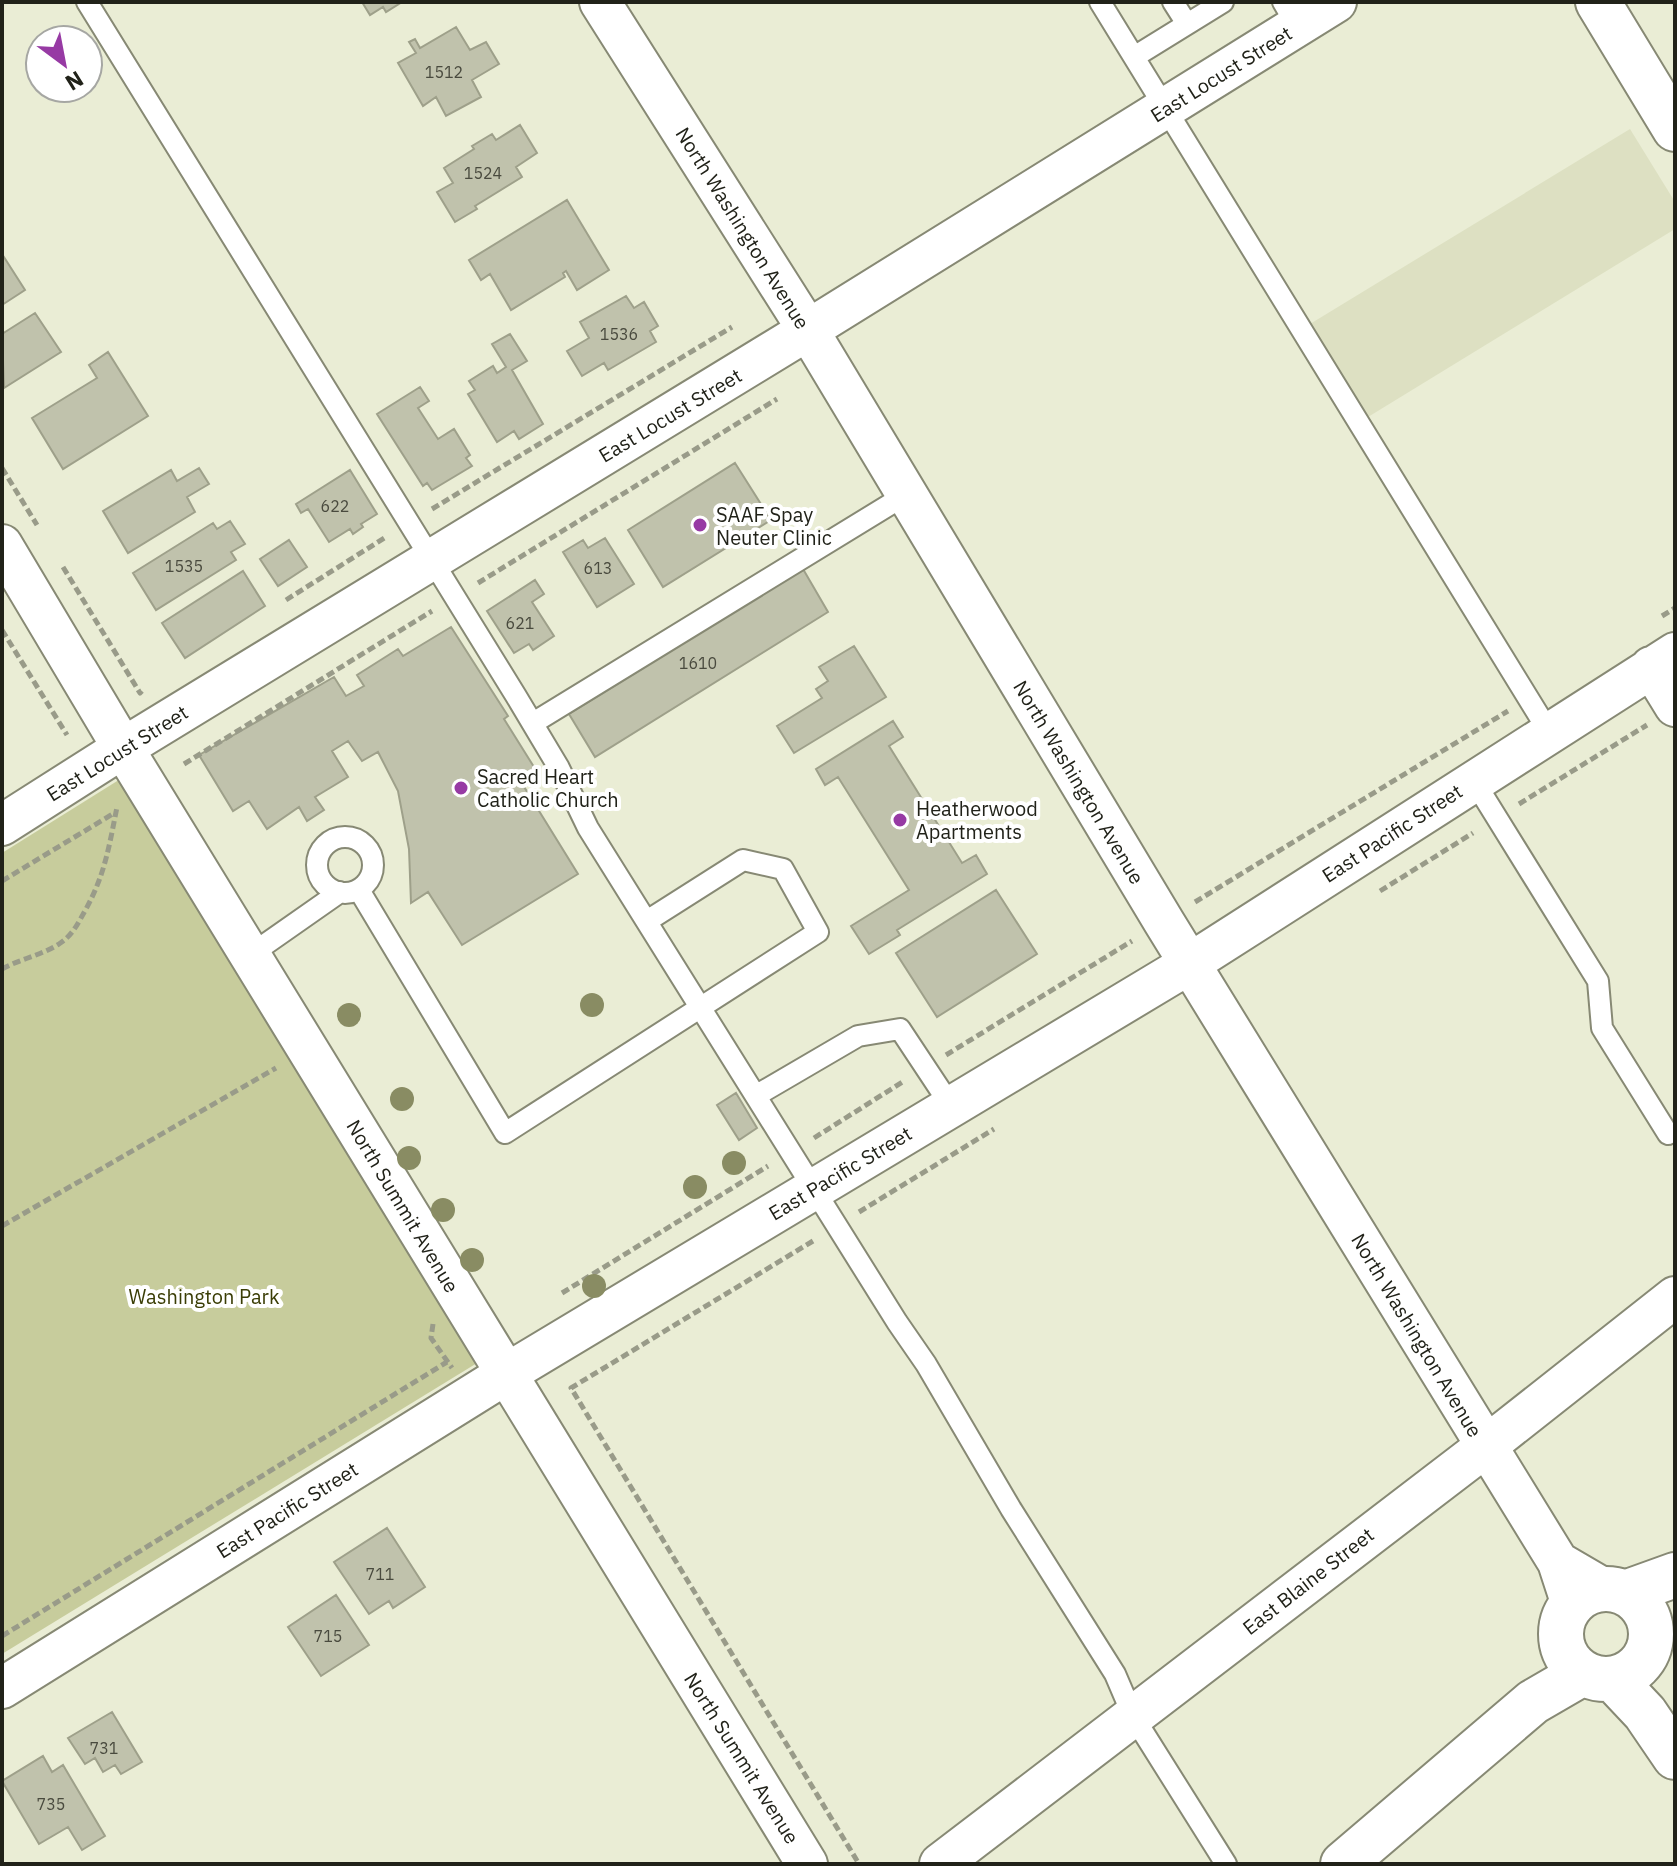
<svg xmlns="http://www.w3.org/2000/svg" width="1677" height="1866" font-family="'IBM Plex Sans',sans-serif">
<rect width="100%" height="100%" fill="#eaedd5"/>
<!-- built -->
<path fill="#dde0c2" d="M 1630,129 L 1675,202 L 1675,229 L 1368,417 L 1310,324 Z"/>
<!-- green -->
<path fill="#c7cc9c" d="M 122,778 L 482,1360 L 2,1654 L 2,853 Z"/>
<!-- building -->
<path fill="#c0c2ac" stroke="#9ea08a" stroke-width="2" d="M 362,2 L 402,2 L 386,12 L 383,7 L 370,15 Z
M 456,27 L 470,50 L 486,42 L 499,64 L 472,80 L 481,97 L 446,116 L 436,97 L 423,106 L 398,63 L 416,53 L 409,42 L 415,39 L 420,48 Z
M 520,125 L 537,153 L 516,167 L 522,177 L 475,206 L 477,209 L 455,222 L 437,192 L 453,183 L 444,168 L 474,149 L 472,146 L 492,134 L 496,140 Z
M 567,200 L 609,270 L 577,290 L 566,271 L 563,273 L 565,277 L 511,310 L 490,274 L 481,280 L 469,260 Z
M 2,254 L 25,290 L 2,305 Z
M 626,296 L 634,308 L 644,302 L 658,326 L 650,331 L 656,342 L 608,370 L 604,363 L 582,376 L 567,351 L 589,338 L 580,322 Z
M 35,313 L 61,352 L 4,388 L 2,334 Z
M 510,334 L 527,361 L 512,370 L 543,424 L 519,439 L 514,431 L 497,442 L 468,394 L 475,390 L 469,381 L 493,366 L 497,373 L 506,367 L 492,344 Z
M 108,352 L 148,416 L 63,469 L 32,418 L 97,378 L 89,365 Z
M 420,387 L 429,401 L 418,408 L 438,439 L 454,429 L 470,455 L 466,458 L 472,466 L 432,490 L 427,483 L 423,486 L 377,414 Z
M 735,463 L 771,520 L 663,587 L 628,530 Z
M 199,468 L 209,484 L 187,497 L 195,512 L 128,553 L 103,511 L 171,470 L 177,481 Z
M 350,470 L 377,514 L 361,524 L 363,527 L 353,534 L 350,529 L 329,542 L 308,509 L 301,513 L 296,504 Z
M 230,521 L 245,544 L 231,552 L 236,560 L 156,610 L 133,573 L 213,523 L 217,529 Z
M 605,538 L 634,584 L 597,607 L 563,552 L 583,540 L 588,548 Z
M 289,540 L 307,567 L 278,586 L 260,559 Z
M 803,569 L 828,612 L 595,757 L 569,714 Z
M 243,571 L 265,606 L 185,658 L 162,623 Z
M 535,580 L 544,594 L 532,602 L 554,636 L 533,650 L 529,644 L 514,653 L 487,611 Z
M 451,627 L 508,716 L 504,719 L 539,775 L 523,785 L 578,874 L 462,945 L 428,892 L 411,903 L 409,849 L 398,791 L 378,752 L 362,761 L 348,741 L 332,751 L 348,777 L 315,797 L 324,810 L 307,821 L 299,807 L 267,829 L 249,801 L 233,811 L 199,755 L 334,677 L 346,696 L 364,686 L 357,675 L 398,649 L 403,656 Z
M 854,646 L 886,697 L 794,753 L 777,726 L 822,698 L 816,689 L 828,681 L 819,667 Z
M 893,721 L 903,737 L 889,746 L 962,863 L 976,855 L 987,874 L 897,930 L 900,935 L 869,954 L 851,926 L 909,890 L 838,777 L 825,785 L 816,769 Z
M 996,890 L 1037,954 L 937,1017 L 896,953 Z
M 736,1093 L 757,1128 L 739,1140 L 717,1105 Z
M 387,1528 L 425,1587 L 393,1608 L 389,1601 L 369,1614 L 334,1562 Z
M 336,1595 L 369,1645 L 321,1676 L 288,1627 Z
M 112,1712 L 142,1762 L 121,1774 L 115,1765 L 103,1772 L 95,1758 L 85,1764 L 68,1738 Z
M 43,1756 L 52,1772 L 63,1765 L 105,1836 L 82,1850 L 68,1827 L 39,1844 L 2,1781 Z"/>
<g fill="none" stroke-linecap="round" stroke-linejoin="round">
<!-- lane casing -->
<g stroke="#878974" stroke-width="24">
<path id="lane" d="M 87,2 L 516,696 L 559,768 L 588,828 L 897,1322 L 926,1364 L 1011,1509 L 1115,1674 L 1133,1716 L 1226,1864
M 1100,2 L 1549,732
M 1173,2 L 1187,24
M 1283,2 L 1297,26
M 1134,57 L 1223,2
M 533,723 L 907,494
M 1474,781 L 1598,981 L 1602,1028 L 1668,1134
M317 865a28 28 0 1 1 56 0a28 28 0 1 1-56 0Z
M 359,890 L 505,1133 L 818,932 L 783,869 L 743,860 L 647,921
M 250,955 L 340,892
M 757,1095 L 858,1036 L 900,1029 L 951,1106"/>
</g>
<!-- street casing -->
<g stroke="#878974" stroke-width="44">
<path id="street" d="M 600,2 L 808,330 L 1164,922 L 1558,1562 L 1572,1605
M 2,545 L 123,748 L 807,1864
M 1651,667 L 1675,706
M 2,825 L 123,748 L 808,330 L 1336,2
M 1558,1562 L 1606,1590
M 2,1688 L 506,1374 L 1189,964 L 1675,653
M 940,1864 L 1485,1447 L 1675,1297"/>
</g>
<!-- secondary casing -->
<g stroke="#878974" stroke-width="48">
<path id="secondary" d="M 1598,2 L 1675,129
M1561 1634a45 45 0 1 1 90 0a45 45 0 1 1-90 0Z
M 1625,1593 L 1675,1575
M 1613,1679 L 1645,1713 L 1675,1757
M 1343,1864 L 1533,1702 L 1583,1673"/>
</g>
<!-- path -->
<path stroke="#999b89" stroke-width="5" stroke-dasharray="8 4" stroke-linecap="butt" d="M 2,468 L 37,525
M 432,509 L 732,327
M 63,567 L 140,693 L 142,691
M 478,583 L 777,399
M 286,600 L 386,537
M 1662,616 L 1675,608
M 2,630 L 67,735
M 184,764 L 432,611
M 1519,804 L 1647,725
M 2,881 L 116,812
M 1380,891 L 1473,833
M 1195,902 L 1508,711
M 2,969 C 20,959 42,955 59,944 C 73,935 78,923 86,909 C 105,874 109,847 117,807
M 946,1055 L 1132,941
M 814,1138 L 904,1081
M 859,1212 L 994,1129
M 2,1226 L 276,1068
M 813,1241 L 571,1388 L 859,1864
M 562,1293 L 768,1166
M 433,1324 L 431,1338 L 452,1368
M 2,1636 L 447,1362"/>
<!-- lane -->
<use href="#lane" stroke="#fff" stroke-width="20"/>
<!-- street -->
<use href="#street" stroke="#fff" stroke-width="40"/>
<!-- secondary -->
<use href="#secondary" stroke="#fff" stroke-width="44"/>
</g>
<!-- trees -->
<g fill="#898c63">
<circle cx="592" cy="1005" r="12"/>
<circle cx="349" cy="1015" r="12"/>
<circle cx="402" cy="1099" r="12"/>
<circle cx="409" cy="1158" r="12"/>
<circle cx="734" cy="1163" r="12"/>
<circle cx="695" cy="1187" r="12"/>
<circle cx="443" cy="1210" r="12"/>
<circle cx="472" cy="1260" r="12"/>
<circle cx="594" cy="1286" r="12"/>
</g>
<!-- markers -->
<g fill="#973aa4" stroke="#fff" stroke-width="3">
<circle cx="700" cy="525" r="8"/>
<circle cx="461" cy="788" r="8"/>
<circle cx="900" cy="820" r="8"/>
</g>
<g text-anchor="middle" dominant-baseline="central" stroke-width="8" stroke-linejoin="round" paint-order="stroke">
<!-- number labels -->
<g font-size="16" fill="#494a3e">
<text x="444" y="72">1512</text>
<text x="483" y="173">1524</text>
<text x="619" y="334">1536</text>
<text x="335" y="506">622</text>
<text x="184" y="566">1535</text>
<text x="598" y="568">613</text>
<text x="520" y="623">621</text>
<text x="698" y="663">1610</text>
<text x="380" y="1574">711</text>
<text x="328" y="1636">715</text>
<text x="104" y="1748">731</text>
<text x="51" y="1804">735</text>
</g>
<!-- street labels -->
<g font-size="20" fill="#212219" stroke="#fff">
<text transform="translate(1221 74) rotate(-32)">East Locust Street</text>
<text transform="translate(743 228) rotate(58)">North Washington Avenue</text>
<text transform="translate(670 415) rotate(-31)">East Locust Street</text>
<text transform="translate(117 753) rotate(-32)">East Locust Street</text>
<text transform="translate(1079 782) rotate(59)">North Washington Avenue</text>
<text transform="translate(1392 833) rotate(-33)">East Pacific Street</text>
<text transform="translate(840 1173) rotate(-31)">East Pacific Street</text>
<text transform="translate(403 1206) rotate(59)">North Summit Avenue</text>
<text transform="translate(1417 1335) rotate(59)">North Washington Avenue</text>
<text transform="translate(287 1510) rotate(-32)">East Pacific Street</text>
<text transform="translate(1308 1581) rotate(-38)">East Blaine Street</text>
<text transform="translate(742 1758) rotate(58)">North Summit Avenue</text>
</g>
<!-- poi labels -->
<g font-size="20" fill="#212219" stroke="#fff" text-anchor="start">
<text x="716" y="514">SAAF Spay<tspan x="716" dy="23">Neuter Clinic</tspan></text>
<text x="477" y="776">Sacred Heart<tspan x="477" dy="23">Catholic Church</tspan></text>
<text x="916" y="808">Heatherwood<tspan x="916" dy="23">Apartments</tspan></text>
</g>
<!-- park labels -->
<g font-size="20" fill="#3a3d05" stroke="#fff">
<text x="204" y="1296">Washington Park</text>
</g>
</g>
<!-- border -->
<rect width="1677" height="1866" fill="none" stroke="#212219" stroke-width="8"/>
<!-- north arrow -->
<g transform="translate(64 64) rotate(148)"><circle r="38" fill="#ffffff" stroke="#a6a7a3" stroke-width="2"/>
<path d="M0-6L14 30L0 20L-14 30Z" fill="#973aa4"/>
<text y="-12" font-size="22" font-weight="bold" text-anchor="middle" fill="#212219">N</text>
</g>
</svg>
